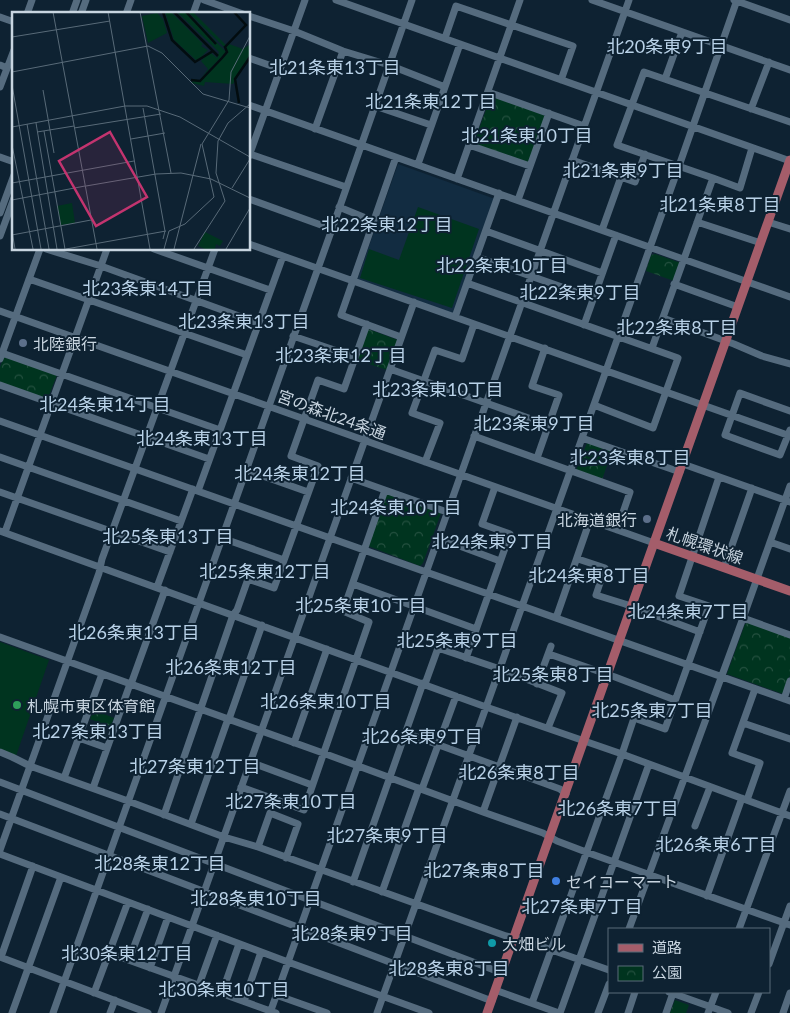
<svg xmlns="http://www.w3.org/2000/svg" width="790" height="1013" font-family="Lato,'Noto Sans JP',sans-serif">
<defs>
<pattern id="park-crowns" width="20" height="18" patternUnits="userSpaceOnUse" patternTransform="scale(1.25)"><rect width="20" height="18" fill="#00341f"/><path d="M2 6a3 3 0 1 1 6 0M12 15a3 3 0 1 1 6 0" fill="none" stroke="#24503f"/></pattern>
</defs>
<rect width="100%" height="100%" fill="#0e2232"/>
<!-- built -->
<path fill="#122c41" d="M 398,164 L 495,199 L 455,314 L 357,280 Z"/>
<!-- grass -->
<path fill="#00341f" d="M 418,207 L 479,229 L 452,308 L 360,278 L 369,249 L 399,260 Z
M 0,642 L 49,660 L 16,756 L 0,750 Z"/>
<!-- park -->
<path fill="url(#park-crowns)" d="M 491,96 L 544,115 L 545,118 L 529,163 L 476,145 L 474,143 Z
M 655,254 L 681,263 L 674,281 L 646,271 L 651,255 Z
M 368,329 L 398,340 L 387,370 L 357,360 Z
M 4,357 L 57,375 L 48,398 L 46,399 L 0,382 L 0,367 Z
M 587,443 L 612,451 L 602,480 L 576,470 Z
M 387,494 L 441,513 L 423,563 L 420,566 L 368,546 Z
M 749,622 L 790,636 L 790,675 L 783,694 L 727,674 L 745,624 Z
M 94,710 L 114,718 L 110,727 L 90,719 Z
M 675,1000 L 689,1005 L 686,1013 L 670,1013 Z"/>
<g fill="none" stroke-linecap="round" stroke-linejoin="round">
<!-- minor -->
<path stroke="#556b7e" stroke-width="7" d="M 204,0 L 243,14
M 336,0 L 790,161
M 592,0 L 790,70
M 734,0 L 790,20
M 27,14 L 32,0
M 72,14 L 77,0
M 81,14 L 86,0
M 126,14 L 131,0
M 193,14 L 198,0
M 249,16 L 294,31 L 343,51 L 389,65 L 445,87
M 0,17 L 14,22
M 445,38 L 456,6 L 573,46 L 561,80
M 249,58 L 280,69
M 0,65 L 7,68
M 665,79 L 682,32
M 0,87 L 14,50
M 488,92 L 584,126
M 249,105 L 790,297
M 375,106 L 431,125
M 751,109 L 769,62
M 315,129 L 343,51
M 469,145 L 530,166
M 250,154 L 346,187
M 249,156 L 305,0
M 0,157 L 14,162
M 396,157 L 341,315 L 401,337
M 572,160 L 635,182 L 645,154
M 418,164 L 460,44
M 713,178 L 740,188 L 752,148
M 457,179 L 520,0
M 249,199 L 332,229
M 518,200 L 549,113
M 339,207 L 373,221
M 0,213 L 14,175
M 697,222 L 761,243
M 768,222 L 790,229
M 602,230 L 621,177
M 486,231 L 602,273
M 0,236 L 14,198
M 249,244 L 790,436
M 46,249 L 101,266 L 258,323
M 154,249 L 270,290
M 477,257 L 593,298
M 29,279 L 247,355
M 467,283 L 678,358 L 653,428 L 594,405
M 674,284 L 738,307
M 0,311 L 654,543
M 455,317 L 499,193
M 663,318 L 734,344 L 762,356 L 790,364
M 584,325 L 616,235
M 293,336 L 355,357
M 652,348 L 713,178 L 617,145 L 644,72 L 790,122
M 2,353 L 220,430
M 0,359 L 40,249
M 390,369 L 548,425
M 0,385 L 209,459
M 790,411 L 740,393 L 725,435 L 780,455 L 790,430
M 0,421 L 790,701
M 474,436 L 630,492 L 617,530
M 582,438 L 680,472
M 0,457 L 181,521
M 537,458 L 559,395 L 532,386 L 545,348
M 425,462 L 440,423 L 412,413 L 435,350 L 462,359 L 474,324
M 683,464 L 790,502
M 246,470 L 308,492
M 351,478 L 447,512
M 198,491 L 283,256
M 0,492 L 170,552
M 0,531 L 486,707 L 622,754 L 790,816
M 5,532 L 107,249
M 222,538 L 284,560
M 438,538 L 500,561
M 770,542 L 790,549
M 578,559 L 605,568 L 596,595 L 625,604 L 700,632
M 724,568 L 752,488
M 353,584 L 476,629
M 157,587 L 193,489
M 556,618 L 590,520
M 743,618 L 790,635
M 0,637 L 323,753 L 483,812 L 543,833 L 557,841 L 586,852 L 790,925
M 549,654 L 615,677 L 675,700
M 466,658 L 510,534 L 482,524 L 495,487
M 131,684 L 165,590
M 425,684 L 438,648 L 500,669 L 562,693 L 548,728
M 537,684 L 551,646
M 784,699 L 790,681
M 229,719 L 262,625
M 743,723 L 790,739
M 406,733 L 560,789 L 566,794
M 79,738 L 107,748
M 294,743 L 327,649
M 0,752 L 12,757 L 30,766 L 128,801 L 224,837 L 258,847 L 506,936 L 523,940 L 609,970
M 250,762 L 312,785
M 64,778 L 102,674
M 0,782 L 502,973
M 241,787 L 304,810 L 369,622 L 343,611 L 385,490
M 93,788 L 130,684
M 422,789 L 456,696
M 747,800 L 760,763 L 732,753 L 755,689
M 483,812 L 517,717
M 0,814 L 492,1001
M 164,815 L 233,615 L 237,610 L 248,579 L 274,588 L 318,466 L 291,456 L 318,380 L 344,389 L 367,324
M 191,824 L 228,719
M 695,826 L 710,787
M 258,847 L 270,813 L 298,824 L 286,858
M 0,850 L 99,573 L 102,559 L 215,249
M 0,854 L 288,962 L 429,1013
M 353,882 L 423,683
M 382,892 L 419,788
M 707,896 L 742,798
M 629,929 L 743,618 L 790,486
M 739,929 L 790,791
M 109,953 L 276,1013
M 0,957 L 148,1013
M 1,957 L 33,866
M 129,960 L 148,909
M 769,964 L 790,906
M 150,968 L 168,917
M 199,985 L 217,935
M 495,990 L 559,1013
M 669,992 L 728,1013
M 94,993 L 128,902
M 222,993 L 239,944
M 276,995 L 327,1013
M 244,1001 L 261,952
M 532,1003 L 622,754 L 634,718 L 665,729 L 709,606 L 679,596 L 719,477
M 12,1013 L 61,877
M 53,1013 L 332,229 L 412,0
M 110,1013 L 115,1000
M 161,1013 L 414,302
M 270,1013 L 629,0
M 377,1013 L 679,166 L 737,0
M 560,1013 L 649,764
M 598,1013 L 609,984
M 628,1013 L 635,992
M 666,1013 L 673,993
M 708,1013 L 716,992
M 751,1013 L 759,992
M 783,1013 L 790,993"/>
<!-- major -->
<path stroke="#a45d6a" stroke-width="9" d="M 654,543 L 790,591
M 487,1013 L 790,160"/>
</g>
<!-- markers -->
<g fill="#5c6f8a" stroke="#0e2232" stroke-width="2">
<circle cx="23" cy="343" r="5"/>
<circle cx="647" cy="519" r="5"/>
</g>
<circle fill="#2e9e5b" stroke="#0e2232" stroke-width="2" cx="17" cy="705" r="5"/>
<circle fill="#3f7fe0" stroke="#0e2232" stroke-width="2" cx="556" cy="881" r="5"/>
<circle fill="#0f9aa8" stroke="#0e2232" stroke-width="2" cx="492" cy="943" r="5"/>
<g text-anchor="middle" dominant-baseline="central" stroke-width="4" stroke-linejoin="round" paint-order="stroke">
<!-- poi labels -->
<g font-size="16" fill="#c8d5e0" stroke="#0e2232" text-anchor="start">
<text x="33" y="343">北陸銀行</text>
<text x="637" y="519" text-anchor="end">北海道銀行</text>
<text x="27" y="705">札幌市東区体育館</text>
<text x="566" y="881">セイコーマート</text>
<text x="502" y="943">大畑ビル</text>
</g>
<!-- street labels -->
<g font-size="16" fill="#c8d5e0" stroke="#0e2232">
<text transform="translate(332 414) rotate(20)">宮の森北24条通</text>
<text transform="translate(705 545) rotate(19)">札幌環状線</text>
</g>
<!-- neighbourhood labels -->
<g font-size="18" fill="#b9d2e8" stroke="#0e2232">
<text x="667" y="46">北20条東9丁目</text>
<text x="335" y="67">北21条東13丁目</text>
<text x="431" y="101">北21条東12丁目</text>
<text x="527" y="135">北21条東10丁目</text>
<text x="623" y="170">北21条東9丁目</text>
<text x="720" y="204">北21条東8丁目</text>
<text x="387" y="224">北22条東12丁目</text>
<text x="502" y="265">北22条東10丁目</text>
<text x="148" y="288">北23条東14丁目</text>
<text x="580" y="292">北22条東9丁目</text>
<text x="244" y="321">北23条東13丁目</text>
<text x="677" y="327">北22条東8丁目</text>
<text x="341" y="355">北23条東12丁目</text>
<text x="438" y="389">北23条東10丁目</text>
<text x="105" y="404">北24条東14丁目</text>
<text x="534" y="423">北23条東9丁目</text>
<text x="202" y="438">北24条東13丁目</text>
<text x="630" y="457">北23条東8丁目</text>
<text x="300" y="473">北24条東12丁目</text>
<text x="396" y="507">北24条東10丁目</text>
<text x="168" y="536">北25条東13丁目</text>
<text x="492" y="541">北24条東9丁目</text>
<text x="265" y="571">北25条東12丁目</text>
<text x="589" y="575">北24条東8丁目</text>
<text x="361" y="605">北25条東10丁目</text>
<text x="688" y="611">北24条東7丁目</text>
<text x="134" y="632">北26条東13丁目</text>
<text x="457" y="640">北25条東9丁目</text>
<text x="231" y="667">北26条東12丁目</text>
<text x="553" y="674">北25条東8丁目</text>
<text x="326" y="701">北26条東10丁目</text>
<text x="652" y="710">北25条東7丁目</text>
<text x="98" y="731">北27条東13丁目</text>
<text x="422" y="736">北26条東9丁目</text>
<text x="195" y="766">北27条東12丁目</text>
<text x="519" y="772">北26条東8丁目</text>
<text x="291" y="801">北27条東10丁目</text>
<text x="618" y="808">北26条東7丁目</text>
<text x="387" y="835">北27条東9丁目</text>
<text x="716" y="844">北26条東6丁目</text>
<text x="160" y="863">北28条東12丁目</text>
<text x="484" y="870">北27条東8丁目</text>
<text x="256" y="898">北28条東10丁目</text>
<text x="582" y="906">北27条東7丁目</text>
<text x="352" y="933">北28条東9丁目</text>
<text x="127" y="953">北30条東12丁目</text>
<text x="449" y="968">北28条東8丁目</text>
<text x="224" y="989">北30条東10丁目</text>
</g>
</g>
<!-- overview -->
<g transform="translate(12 12)">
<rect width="238" height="238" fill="#0e2232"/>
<path d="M 153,0 L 159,0 L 191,32 L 189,34 L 196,38 L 185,49 L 162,28 ZM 165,0 L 175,0 L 214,40 L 190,65 L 196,57 L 189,49 L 198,40 L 205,46 L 207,40 Z" fill="#00341f"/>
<path d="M 176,0 L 181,0 L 214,33 L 212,35 ZM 145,1 L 151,7 L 155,21 L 136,31 L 130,4 ZM 217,32 L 231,37 L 237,33 L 237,44 L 221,72 L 193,70 L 192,74 L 180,71 L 182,67 L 188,69 L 216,41 L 213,36 ZM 60,191 L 63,211 L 49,213 L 45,194 ZM 193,220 L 211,229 L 208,234 L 204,232 L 203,237 L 193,237 L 186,234 Z" fill="#00341f"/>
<path fill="none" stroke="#020c0f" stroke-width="2.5" d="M 151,0 L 160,28 L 183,50 L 201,39M 162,0 L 206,44M 174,0 L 204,32M 179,68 L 188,69 L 210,46 L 215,40 L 213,35 L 234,13 L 222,0M 227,91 L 223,67 L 238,45"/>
<path fill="none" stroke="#586a78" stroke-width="1" d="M 41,0 L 85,237M 96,0 L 138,237M 128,0 L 159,161M 0,25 L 98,9M 0,60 L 136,34 L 150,41 L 191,82 L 238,96M 0,73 L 29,237M 31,78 L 42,141M 131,96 L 153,219 L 151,227M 24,111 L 45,237M 15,112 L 37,237M 0,115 L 113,94 L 135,94 L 168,105 L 238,145M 62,116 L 149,102M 32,119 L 53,237M 25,120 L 62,114M 119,127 L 153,121M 206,129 L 216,111 L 238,92M 0,133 L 21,237M 0,171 L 122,149M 74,174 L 144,162 L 169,161 L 199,167 L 238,186M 220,176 L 238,147M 0,188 L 73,174M 0,219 L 3,237M 0,223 L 79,208M 54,237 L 154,219M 152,237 L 157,219 L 173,212 L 202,185 L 190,132 L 217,88 L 219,60 L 238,24M 162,237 L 189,132M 182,237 L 213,189 L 204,161 L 206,129M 214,237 L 238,196"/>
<path fill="#c3346f" fill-opacity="0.15" stroke="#c3346f" stroke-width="2.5" d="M 98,120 L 135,185 L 84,214 L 47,149 Z"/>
<rect width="238" height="238" fill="none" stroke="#c8d5e0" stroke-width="2.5"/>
</g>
<!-- legend -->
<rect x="608" y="928" width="162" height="65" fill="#0e2232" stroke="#586a78"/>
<rect x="618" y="944" width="25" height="8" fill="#a45d6a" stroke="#586a78"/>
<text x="652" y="953" font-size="15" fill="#c8d5e0">道路</text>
<rect x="618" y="966" width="25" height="15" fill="url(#park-crowns)" stroke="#586a78"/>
<text x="652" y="978" font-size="15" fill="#c8d5e0">公園</text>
</svg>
